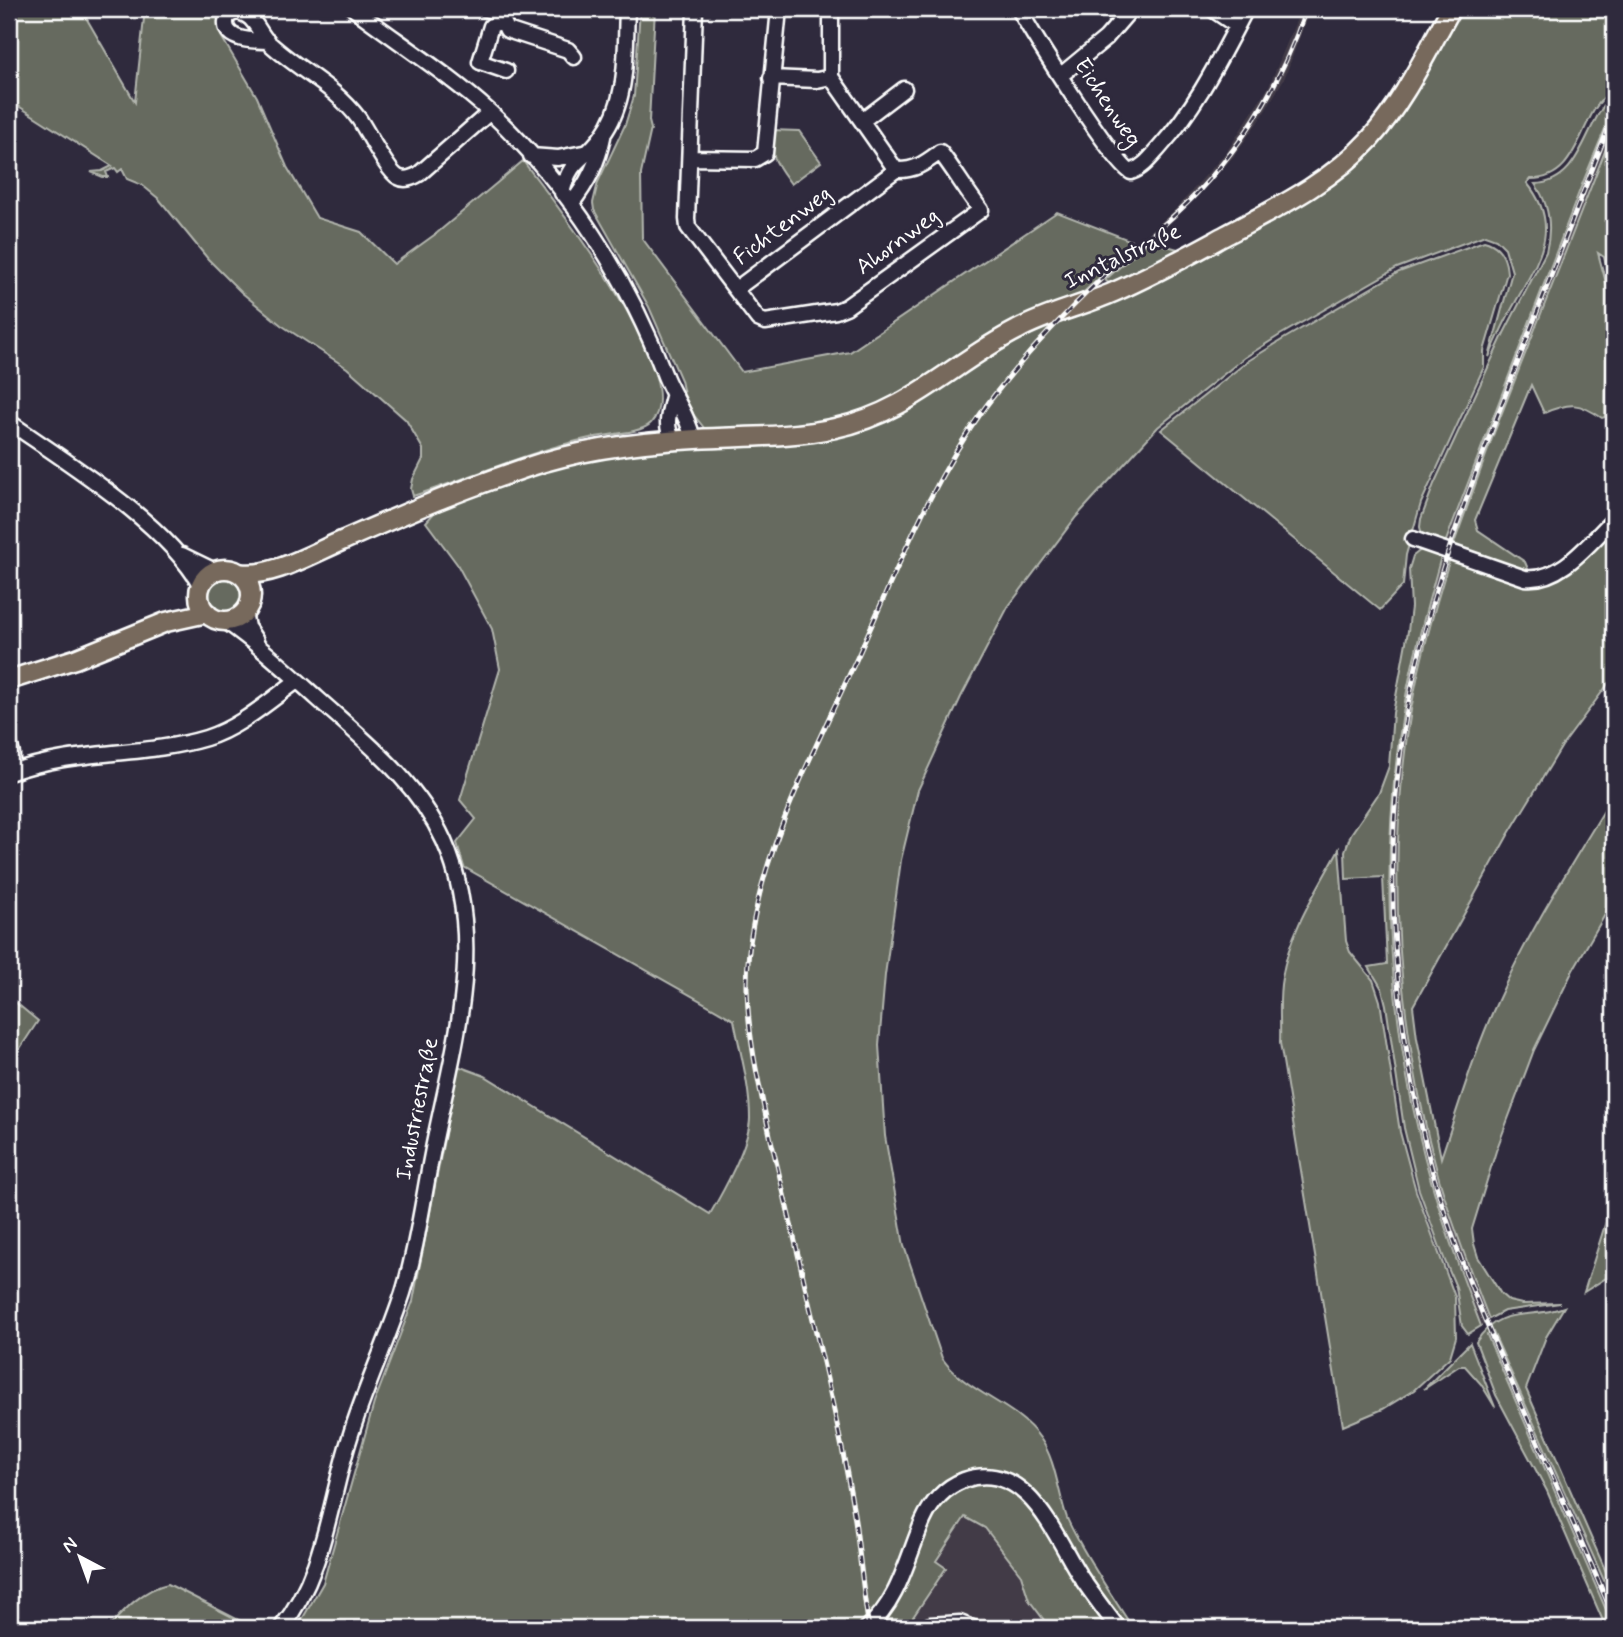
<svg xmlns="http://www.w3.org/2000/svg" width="1623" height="1637" font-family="Mynerve,sans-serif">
<rect width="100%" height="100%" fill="#2f2a3d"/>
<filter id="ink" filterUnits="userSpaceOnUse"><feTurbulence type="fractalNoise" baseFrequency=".0143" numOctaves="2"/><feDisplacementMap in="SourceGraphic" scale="14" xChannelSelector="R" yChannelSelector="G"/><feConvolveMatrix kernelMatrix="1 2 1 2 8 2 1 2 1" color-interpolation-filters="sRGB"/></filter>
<g filter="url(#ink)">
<!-- built -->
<path fill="#423b47" d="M 1301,9 L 1310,9 L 1285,77 L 1264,113 L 1234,156 L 1179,215 L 1086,298 L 1073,302 L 1096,279 L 1175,210 L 1227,151 L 1269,86 Z
M 1614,107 L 1614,128 L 1494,433 L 1452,549 L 1444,546 L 1581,187 Z
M 1442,553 L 1451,555 L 1435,605 L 1411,709 L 1403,773 L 1397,850 L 1398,903 L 1402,978 L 1411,1052 L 1425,1121 L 1440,1180 L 1462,1249 L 1489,1319 L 1481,1326 L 1433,1189 L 1419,1134 L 1409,1089 L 1395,978 L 1390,903 L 1390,851 L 1395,771 L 1404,707 L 1419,635 Z
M 965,1516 L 985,1528 L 1022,1575 L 1029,1600 L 1050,1628 L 874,1628 L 945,1568 L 935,1561 Z"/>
<!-- green -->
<path fill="#666b5e" stroke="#b2b5ae" stroke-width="2" d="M 9,9 L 81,9 L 135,102 L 145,9 L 218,9 L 221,36 L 257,97 L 287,167 L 317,218 L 361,232 L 394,264 L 437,233 L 523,161 C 554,201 693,377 651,423 C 641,434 605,434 590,438 C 529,451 472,477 413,496 L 411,489 L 413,479 L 423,459 L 423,449 L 406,420 L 347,368 L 281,325 L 241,292 L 208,259 L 159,199 L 142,185 L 127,179 L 122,169 L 118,172 L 115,168 L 106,172 L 108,177 L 103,177 L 91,172 L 102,171 L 112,166 L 9,100 Z
M 640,9 L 655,9 L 649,121 L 651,129 L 641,174 L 642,238 L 742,372 L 850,352 L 1057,212 L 1137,243 L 1073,302 L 923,387 L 833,424 L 709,434 L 693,414 L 684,395 L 681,380 L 649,307 L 594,210 L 593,203 L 598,182 L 625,125 L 634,96 Z
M 1456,9 L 1614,9 C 1614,27 1618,64 1614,80 C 1612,91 1598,102 1593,112 C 1577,140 1570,180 1530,179 L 1527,183 C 1563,227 1538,261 1515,303 C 1505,320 1497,339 1489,357 L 1512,272 L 1505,248 L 1496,239 L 1485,235 L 1397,268 L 1280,335 L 1244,358 L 1158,427 L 1076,517 L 1008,607 L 961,697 L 918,790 L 901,860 L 885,975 L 879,1045 L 885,1136 L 904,1246 L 942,1358 C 967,1394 1014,1402 1040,1438 C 1056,1460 1058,1493 1067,1518 C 1071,1528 1077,1538 1082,1547 C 1098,1575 1115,1601 1133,1628 L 1126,1628 L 1012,1480 L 946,1485 L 891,1595 L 863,1628 L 297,1628 L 323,1583 L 374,1403 L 413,1301 L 458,1066 L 485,1076 L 710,1214 C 723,1192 750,1143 750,1118 C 750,1086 740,1052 734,1020 L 464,867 L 457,843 L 476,819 L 460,800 L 500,669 L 492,629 L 457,564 L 426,522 L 442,504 L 529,471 L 615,451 L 817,436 L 1335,177 Z
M 1611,97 L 1614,99 L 1614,107 L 1581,187 L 1444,546 L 1422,535 L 1420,527 L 1421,519 L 1434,484 L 1504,333 L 1546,252 C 1552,228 1550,205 1535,184 C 1582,182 1584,124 1611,97 Z
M 1614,128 L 1614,325 L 1610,326 L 1613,294 L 1604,257 L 1598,253 L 1608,290 L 1605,417 L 1602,418 C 1579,402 1570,402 1544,413 L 1531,385 L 1475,520 L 1478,530 L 1525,562 L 1528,569 L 1526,575 L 1452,549 L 1494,433 Z
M 771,130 L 799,131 L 821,162 L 791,184 C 776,163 770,157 771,130 Z
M 1149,241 L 1185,251 L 1114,287 L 1105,280 Z
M 1484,241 C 1500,245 1506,257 1507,273 L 1484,351 L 1484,367 L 1421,503 L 1406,555 L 1403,585 L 1380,610 L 1161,430 L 1248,361 L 1285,338 L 1399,272 Z
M 1614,523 L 1614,676 L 1562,746 L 1508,835 L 1413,1006 L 1417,1038 L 1441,1158 C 1459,1105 1475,1049 1499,998 C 1531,927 1574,861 1614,794 L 1614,899 L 1573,970 L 1534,1050 L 1496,1151 L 1472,1229 L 1474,1244 L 1478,1257 L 1501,1294 L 1509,1301 L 1522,1304 L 1560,1303 L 1504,1311 L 1489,1319 C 1471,1273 1453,1226 1439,1179 C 1397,1027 1385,865 1411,710 C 1420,657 1435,606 1451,555 L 1531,582 Z
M 1422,549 L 1442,553 C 1428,604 1413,655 1404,707 C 1380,847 1386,996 1419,1134 C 1434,1200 1457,1263 1481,1326 L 1468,1334 L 1462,1326 L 1456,1287 L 1445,1261 L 1419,1190 L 1404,1128 L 1386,1005 L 1382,989 L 1369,967 L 1387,964 L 1383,877 L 1346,879 L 1345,851 L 1351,834 L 1379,793 L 1389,766 L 1393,713 L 1408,631 L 1411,607 L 1409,569 L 1413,556 Z
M205 594a20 20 0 1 1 40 0a20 20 0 1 1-40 0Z
M 1339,849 L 1346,941 L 1350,952 L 1373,980 L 1380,1001 L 1400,1132 L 1416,1191 L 1455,1297 L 1456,1337 L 1450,1357 L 1414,1390 L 1383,1409 L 1343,1426 L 1280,1043 C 1281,1022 1278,998 1282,978 C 1290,930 1317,890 1339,849 Z
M 9,997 L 38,1021 L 9,1065 Z
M 1614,1196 L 1614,1273 L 1584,1292 Z
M 1564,1307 L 1546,1337 L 1526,1389 L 1614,1590 L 1614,1603 L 1493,1332 L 1487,1335 L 1614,1628 L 1606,1628 L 1547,1491 L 1496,1395 L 1476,1342 C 1501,1303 1529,1321 1564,1307 Z
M 1470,1343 L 1495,1407 L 1481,1384 L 1465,1366 L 1459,1366 L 1424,1389 Z
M 973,1482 C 998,1484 1009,1487 1029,1503 L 1112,1628 L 1050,1628 L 1029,1600 L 1021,1575 L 985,1528 L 965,1517 L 936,1561 L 946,1568 L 911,1620 L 884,1619 L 929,1516 L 948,1493 Z
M 168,1584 L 254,1628 L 108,1628 C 124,1610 143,1589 168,1584 Z"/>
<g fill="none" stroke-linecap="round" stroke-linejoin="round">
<!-- minor casing -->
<g stroke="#fff" stroke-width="19">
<path id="minor" d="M 354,9 C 399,43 448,74 490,112 C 567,183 628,278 665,376 C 674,398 688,416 693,439
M 486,9 L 492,11 L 502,19 L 507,9
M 695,9 L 687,219 L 688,227 L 758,319 L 765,322 L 836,311 L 846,307 L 981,210 C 966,191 955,171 940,152 C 925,163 915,171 896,170
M 831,9 L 831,77 L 896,170
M 1019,9 C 1031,32 1115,166 1131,172 C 1143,168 1151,157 1160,147 C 1197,106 1220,58 1246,9
M 1212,9 L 1237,26
M 268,41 C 256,41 224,41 226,22 C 226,15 231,14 237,12 C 254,14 257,30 267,41 C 296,69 334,85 359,119 C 367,131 388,172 398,177 C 405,181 412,178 419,174 L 490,112
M 506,71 L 480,62 L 491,26 L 502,19 L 507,30 L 568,50 L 574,57
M 1060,76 L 1106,38 L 1131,9
M 771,78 L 817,80 L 831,77
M 862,121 L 904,89
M 531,156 L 558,158 L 583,153
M 691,158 L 755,159 L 765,153 L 779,9
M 562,193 C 571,156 584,162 602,136 C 629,100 625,51 627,9
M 571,204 C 588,183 598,163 603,137
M 736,289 L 896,170
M 9,422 C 68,463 166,523 201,586
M 673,440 C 664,425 669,413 673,397
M 1413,539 L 1525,578 C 1561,582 1590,542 1614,519
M 182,555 L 215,571
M 244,612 L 247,627 L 256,641
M 225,621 C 258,644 287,671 317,698 C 365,741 417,781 444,841 C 489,942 452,1051 432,1154 C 423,1199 417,1248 403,1293 C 387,1342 365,1388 350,1437 C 329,1502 325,1573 281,1628
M 9,742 L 12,754 L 12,772
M 9,773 C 72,749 143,757 206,738 C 239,728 269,701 297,681
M 930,1625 L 960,1623 L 973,1628
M 867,1628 C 899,1601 907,1558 923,1521 C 931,1503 945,1487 964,1480 C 1027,1458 1055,1537 1080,1576 C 1092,1594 1105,1611 1118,1628"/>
</g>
<!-- major casing -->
<g stroke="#fff" stroke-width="23">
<path id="major" d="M199 595a26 26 0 1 1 52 0a26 26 0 1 1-52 0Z
M 239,573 C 270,579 315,552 344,540 C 369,529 395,518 421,507 C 455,493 490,480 525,468 C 580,449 638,442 696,439 C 742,436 790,438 835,428 C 910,412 952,363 1017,330 C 1048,313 1083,306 1114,292 C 1153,275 1189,255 1226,235 C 1277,208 1331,182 1370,139 C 1404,101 1426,53 1451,9
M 9,680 L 75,659 L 166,622 L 207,613"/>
</g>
<!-- minor -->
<use href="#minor" stroke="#2f2a3d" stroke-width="14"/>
<!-- major -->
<use href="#major" stroke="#77695c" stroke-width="18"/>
<!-- rail casing -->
<g stroke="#fff" stroke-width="5">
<path id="rail" d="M 1614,114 C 1579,202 1545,291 1511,380 C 1470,487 1429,592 1408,705 C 1379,857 1393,1028 1434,1177 C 1455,1253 1487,1326 1519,1399 C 1551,1471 1582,1544 1614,1617
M 869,1628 C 863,1592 860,1556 855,1520 C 843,1443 824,1366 806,1290 C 795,1240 783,1190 771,1140 C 760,1089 748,1040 747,988 C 746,872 815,752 862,647 C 899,565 932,480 986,406 C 1018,363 1062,316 1101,279 C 1132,250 1167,225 1196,194 C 1246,141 1283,79 1306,9"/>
</g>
<!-- rail -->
<use href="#rail" stroke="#2f2a3d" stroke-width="2.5" stroke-dasharray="8" stroke-linecap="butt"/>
</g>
</g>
<g text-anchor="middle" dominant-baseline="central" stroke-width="6" stroke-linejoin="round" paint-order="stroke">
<!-- street labels -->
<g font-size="23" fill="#fff" stroke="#2f2a3d">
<text transform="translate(1107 103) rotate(56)">Eichenweg</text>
<text transform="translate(783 226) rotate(-37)">Fichtenweg</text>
<text transform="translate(898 242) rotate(-36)">Ahornweg</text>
<text transform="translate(1123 257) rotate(-25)">Inntalstraße</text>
<text transform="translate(418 1109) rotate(-79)">Industriestraße</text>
</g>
</g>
<!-- margin -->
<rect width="1623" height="1637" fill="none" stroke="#2f2a3d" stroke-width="35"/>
<rect x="18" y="18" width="1588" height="1602" fill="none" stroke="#fff" stroke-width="2.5" filter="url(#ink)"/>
<!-- north arrow -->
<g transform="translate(80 1557) rotate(319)" stroke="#2f2a3d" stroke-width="5" paint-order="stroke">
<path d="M0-5L12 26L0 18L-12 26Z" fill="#ffffff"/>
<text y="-10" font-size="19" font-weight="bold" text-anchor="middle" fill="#ffffff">N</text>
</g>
</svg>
